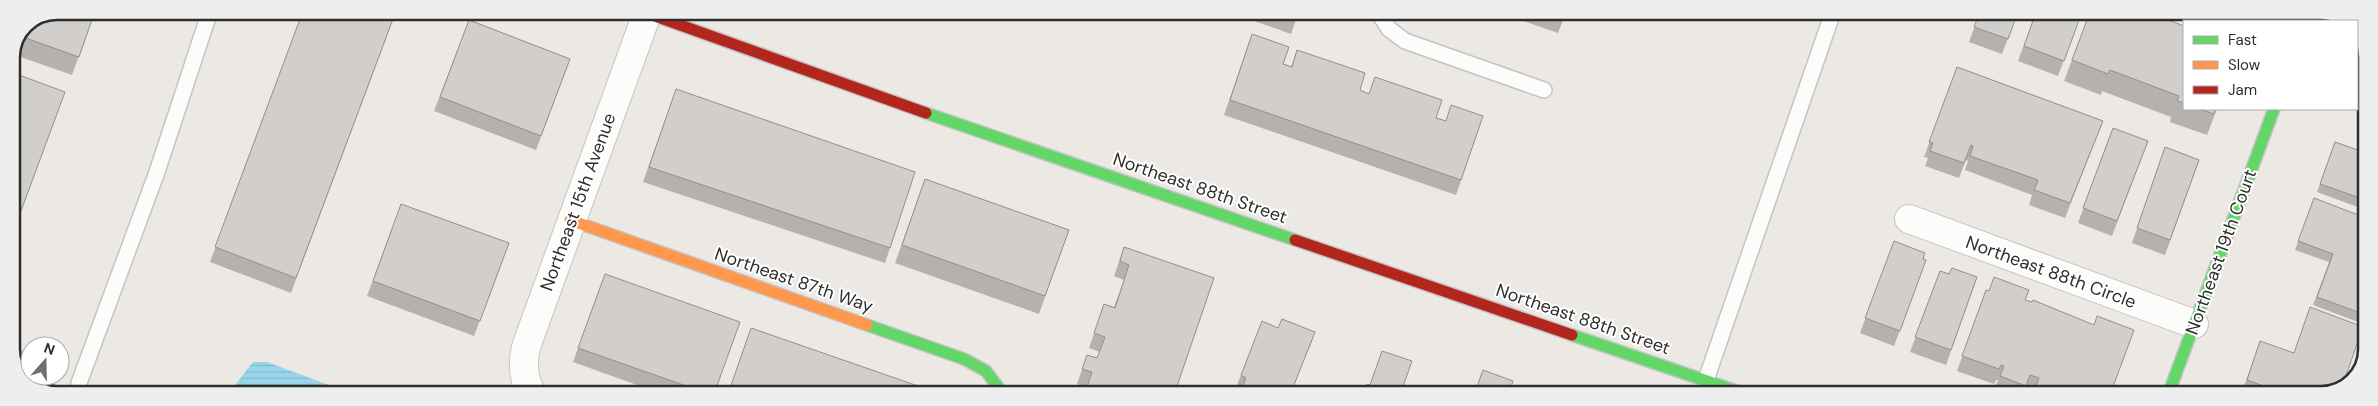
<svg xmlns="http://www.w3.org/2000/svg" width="2378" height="406" font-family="'DM Sans',sans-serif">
<defs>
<pattern id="water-rules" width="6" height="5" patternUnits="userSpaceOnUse" patternTransform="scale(1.25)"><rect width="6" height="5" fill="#99d6ec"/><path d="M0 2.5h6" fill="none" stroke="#84b8cb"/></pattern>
</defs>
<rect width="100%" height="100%" fill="#ece8e4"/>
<!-- water -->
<path fill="url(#water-rules)" d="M 253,362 L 267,362 L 353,394 L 232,394 L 235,385 Z"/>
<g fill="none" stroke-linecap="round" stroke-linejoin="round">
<!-- lane casing -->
<g stroke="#c5c4c5" stroke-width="18">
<path id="lane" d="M 1378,12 L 1389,29 L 1405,41 L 1544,90
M 1706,380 L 1833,12
M 79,383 L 157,172 L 210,11"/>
</g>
<!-- street casing -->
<g stroke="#c5c4c5" stroke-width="30">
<path id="street" d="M 2246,12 L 2272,21
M 2306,21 L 2310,12
M 1909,219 L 2194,324
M 532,394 C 523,379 522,361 527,344 L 648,11"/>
</g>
<!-- fast casing -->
<g stroke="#c5c4c5" stroke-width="14">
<path id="fast" d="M 926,113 L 1295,240
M 867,325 L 964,359 L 986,371 L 1003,394
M 1572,335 L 1748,395
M 2168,395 L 2274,109"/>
</g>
<!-- slow casing -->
<g stroke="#c5c4c5" stroke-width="14">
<path id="slow" d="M 570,220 L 867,325"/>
</g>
<!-- jam casing -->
<g stroke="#c5c4c5" stroke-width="14">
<path id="jam" d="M 641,11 L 926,113
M 1295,240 L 1572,335"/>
</g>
<!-- lane -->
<use href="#lane" stroke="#fcfcfb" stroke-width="15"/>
<!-- street -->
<use href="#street" stroke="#fcfcfb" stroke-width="28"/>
<!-- fast -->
<use href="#fast" stroke="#63d668" stroke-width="11"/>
<!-- slow -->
<use href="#slow" stroke="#ff974d" stroke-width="11"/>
<!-- jam -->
<use href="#jam" stroke="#b3261e" stroke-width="11"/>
</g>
<!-- wall -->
<path fill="#b4b1af" d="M 95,11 L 72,75 L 12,54 L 24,25 Z
M 303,11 L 396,11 L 291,293 L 210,262 Z
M 1226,11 L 1299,11 L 1291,34 Z
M 1497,12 L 1566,12 L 1558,33 Z
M 1980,12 L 2018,12 L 2002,54 L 1969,42 Z
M 2036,12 L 2082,12 L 2058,76 L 2018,61 Z
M 2090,12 L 2184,26 L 2184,109 L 2217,109 L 2207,135 L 2170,122 L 2171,117 L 2102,91 L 2101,95 L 2064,81 Z
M 469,20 L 570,59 L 536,150 L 434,111 Z
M 1252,34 L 1283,64 L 1291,67 L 1297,50 L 1360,90 L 1369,94 L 1375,77 L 1436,118 L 1446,121 L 1483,116 L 1456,195 L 1224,115 Z
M 1957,67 L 2103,121 L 2065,218 L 2029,205 L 2032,195 L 1965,170 L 1968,161 L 1966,160 L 1959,178 L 1925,166 L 1928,158 L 1924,157 Z
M 676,89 L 890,248 L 885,263 L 643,182 Z
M 2113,128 L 2148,141 L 2112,236 L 2078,223 Z
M 2335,142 L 2366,153 L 2366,210 L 2317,192 Z
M 2165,147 L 2199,160 L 2165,255 L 2132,243 Z
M 925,179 L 1069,230 L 1039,314 L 895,263 Z
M 2314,198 L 2366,218 L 2366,325 L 2313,305 L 2329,262 L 2295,250 Z
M 401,204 L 509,243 L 474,336 L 367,296 Z
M 1894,241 L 1926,260 L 1894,346 L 1860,333 Z
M 1124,247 L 1174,395 L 1084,395 L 1087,387 L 1077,384 L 1087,355 L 1097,358 L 1100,352 L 1089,348 L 1104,304 L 1114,307 L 1124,280 L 1114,276 Z
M 1940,271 L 1949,274 L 1977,277 L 1946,365 L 1910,352 Z
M 605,274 L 714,394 L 662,394 L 573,362 Z
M 1986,290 L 2025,300 L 2110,395 L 2033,395 L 2034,393 L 2025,390 L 2023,395 L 2005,395 L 1994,391 L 1998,380 L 1996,380 L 1994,384 L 1957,371 Z
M 1278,328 L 1315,332 L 1310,347 L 1240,392 L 1235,390 L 1241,375 Z
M 2260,341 L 2322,395 L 2260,395 L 2243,389 Z
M 2366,348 L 2366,356 L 2362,363 L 2361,363 Z"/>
<!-- building -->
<path fill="#d1cecb" stroke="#92908e" d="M 57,11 L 95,11 L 79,57 L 20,36 L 24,25 Z
M 303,11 L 396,11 L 296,278 L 215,247 Z
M 1274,11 L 1299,11 L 1296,20 Z
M 1545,12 L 1566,12 L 1564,18 Z
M 1980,12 L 2018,12 L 2008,39 L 1974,27 Z
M 2036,12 L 2082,12 L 2064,61 L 2024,46 Z
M 2090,12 L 2147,12 L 2184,26 L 2184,103 L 2177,101 L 2179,96 L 2110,70 L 2108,74 L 2072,60 Z
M 469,20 L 570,59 L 541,136 L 440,97 Z
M 1252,34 L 1289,47 L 1283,64 L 1292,67 L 1297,50 L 1365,73 L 1360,90 L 1369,94 L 1375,77 L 1442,100 L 1436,118 L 1446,121 L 1451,105 L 1483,116 L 1461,180 L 1230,100 Z
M 1957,67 L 2103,121 L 2070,203 L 2034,190 L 2038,180 L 1970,156 L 1973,146 L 1971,145 L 1964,163 L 1930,151 L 1933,143 L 1929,142 Z
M 11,72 L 65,92 L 11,238 Z
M 676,89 L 915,172 L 890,248 L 649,167 Z
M 2199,109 L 2216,109 L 2214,114 Z
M 2113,128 L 2148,141 L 2117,221 L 2083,208 Z
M 2335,142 L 2366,153 L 2366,200 L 2320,184 Z
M 2165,147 L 2199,160 L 2170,240 L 2137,228 Z
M 925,179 L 1069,230 L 1045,296 L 902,245 Z
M 2314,198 L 2366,218 L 2366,315 L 2317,297 L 2333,254 L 2298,241 Z
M 401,204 L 509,243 L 480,321 L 373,281 Z
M 1894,241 L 1925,253 L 1923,259 L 1926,260 L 1900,331 L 1865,318 Z
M 1124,247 L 1214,278 L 1174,395 L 1087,395 L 1085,394 L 1092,372 L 1082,369 L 1087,355 L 1097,358 L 1105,337 L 1094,333 L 1104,304 L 1115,308 L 1129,265 L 1120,261 Z
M 1952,268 L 1977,277 L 1951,350 L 1915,337 L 1940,271 L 1949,274 Z
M 605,274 L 740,322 L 714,394 L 709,394 L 578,348 Z
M 1994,277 L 2029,290 L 2025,300 L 2032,302 L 2033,300 L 2094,325 L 2097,316 L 2134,330 L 2110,395 L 2067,395 L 2069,389 L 2065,388 L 2063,395 L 2051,395 L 2035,389 L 2039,378 L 2030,375 L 2026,386 L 2000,376 L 2004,366 L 2001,365 L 1999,369 L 1962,356 L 1986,290 L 1989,291 Z
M 2310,307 L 2363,327 L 2342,387 L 2322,395 L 2288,395 L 2247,380 L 2260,341 L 2294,353 Z
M 1282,319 L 1315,332 L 1290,395 L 1239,395 L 1246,378 L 1241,375 L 1262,321 L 1278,328 Z
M 751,328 L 941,394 L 728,394 Z
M 1382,351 L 1412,361 L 1401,392 L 1408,395 L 1363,395 L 1367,384 L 1370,385 Z
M 1483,370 L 1513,381 L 1508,395 L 1474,395 Z
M 1557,390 L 1569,395 L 1555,395 Z"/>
<g text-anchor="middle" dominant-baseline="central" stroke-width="4" stroke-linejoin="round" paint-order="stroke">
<!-- street labels -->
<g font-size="18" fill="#2e2e2e" stroke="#fff">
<text transform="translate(1200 188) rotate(19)">Northeast 88th Street</text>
<text transform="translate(578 202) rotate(-70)">Northeast 15th Avenue</text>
<text transform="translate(2221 252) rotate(-70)">Northeast 19th Court</text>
<text transform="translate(2051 272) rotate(20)">Northeast 88th Circle</text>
<text transform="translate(794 280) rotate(19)">Northeast 87th Way</text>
<text transform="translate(1583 319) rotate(19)">Northeast 88th Street</text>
</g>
</g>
<!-- crop -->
<path d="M0 0H2378V406H0ZM57 20H2321A37 37 0 0 1 2358 57V349A37 37 0 0 1 2321 386H57A37 37 0 0 1 20 349V57A37 37 0 0 1 57 20Z" fill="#eee" fill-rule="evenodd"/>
<path fill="none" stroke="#2e2e2e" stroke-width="2.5" d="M57 20H2321A37 37 0 0 1 2358 57V349A37 37 0 0 1 2321 386H57A37 37 0 0 1 20 349V57A37 37 0 0 1 57 20Z"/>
<!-- legend -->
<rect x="2183" y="20" width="175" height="90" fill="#ffffff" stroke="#ababab"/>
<rect x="2193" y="36" width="25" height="8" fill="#63d668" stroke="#ababab"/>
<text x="2228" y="45" font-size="15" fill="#2e2e2e">Fast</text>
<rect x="2193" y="61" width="25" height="8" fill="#ff974d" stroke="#ababab"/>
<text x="2228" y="70" font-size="15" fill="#2e2e2e">Slow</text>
<rect x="2193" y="86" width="25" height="8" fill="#b3261e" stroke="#ababab"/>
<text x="2228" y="95" font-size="15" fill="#2e2e2e">Jam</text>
<!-- north arrow -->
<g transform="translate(45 361) rotate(20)"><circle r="24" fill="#ffffff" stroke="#ababab"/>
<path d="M0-4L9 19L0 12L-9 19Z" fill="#706f6e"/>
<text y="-8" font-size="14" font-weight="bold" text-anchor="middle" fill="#2e2e2e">N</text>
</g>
</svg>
